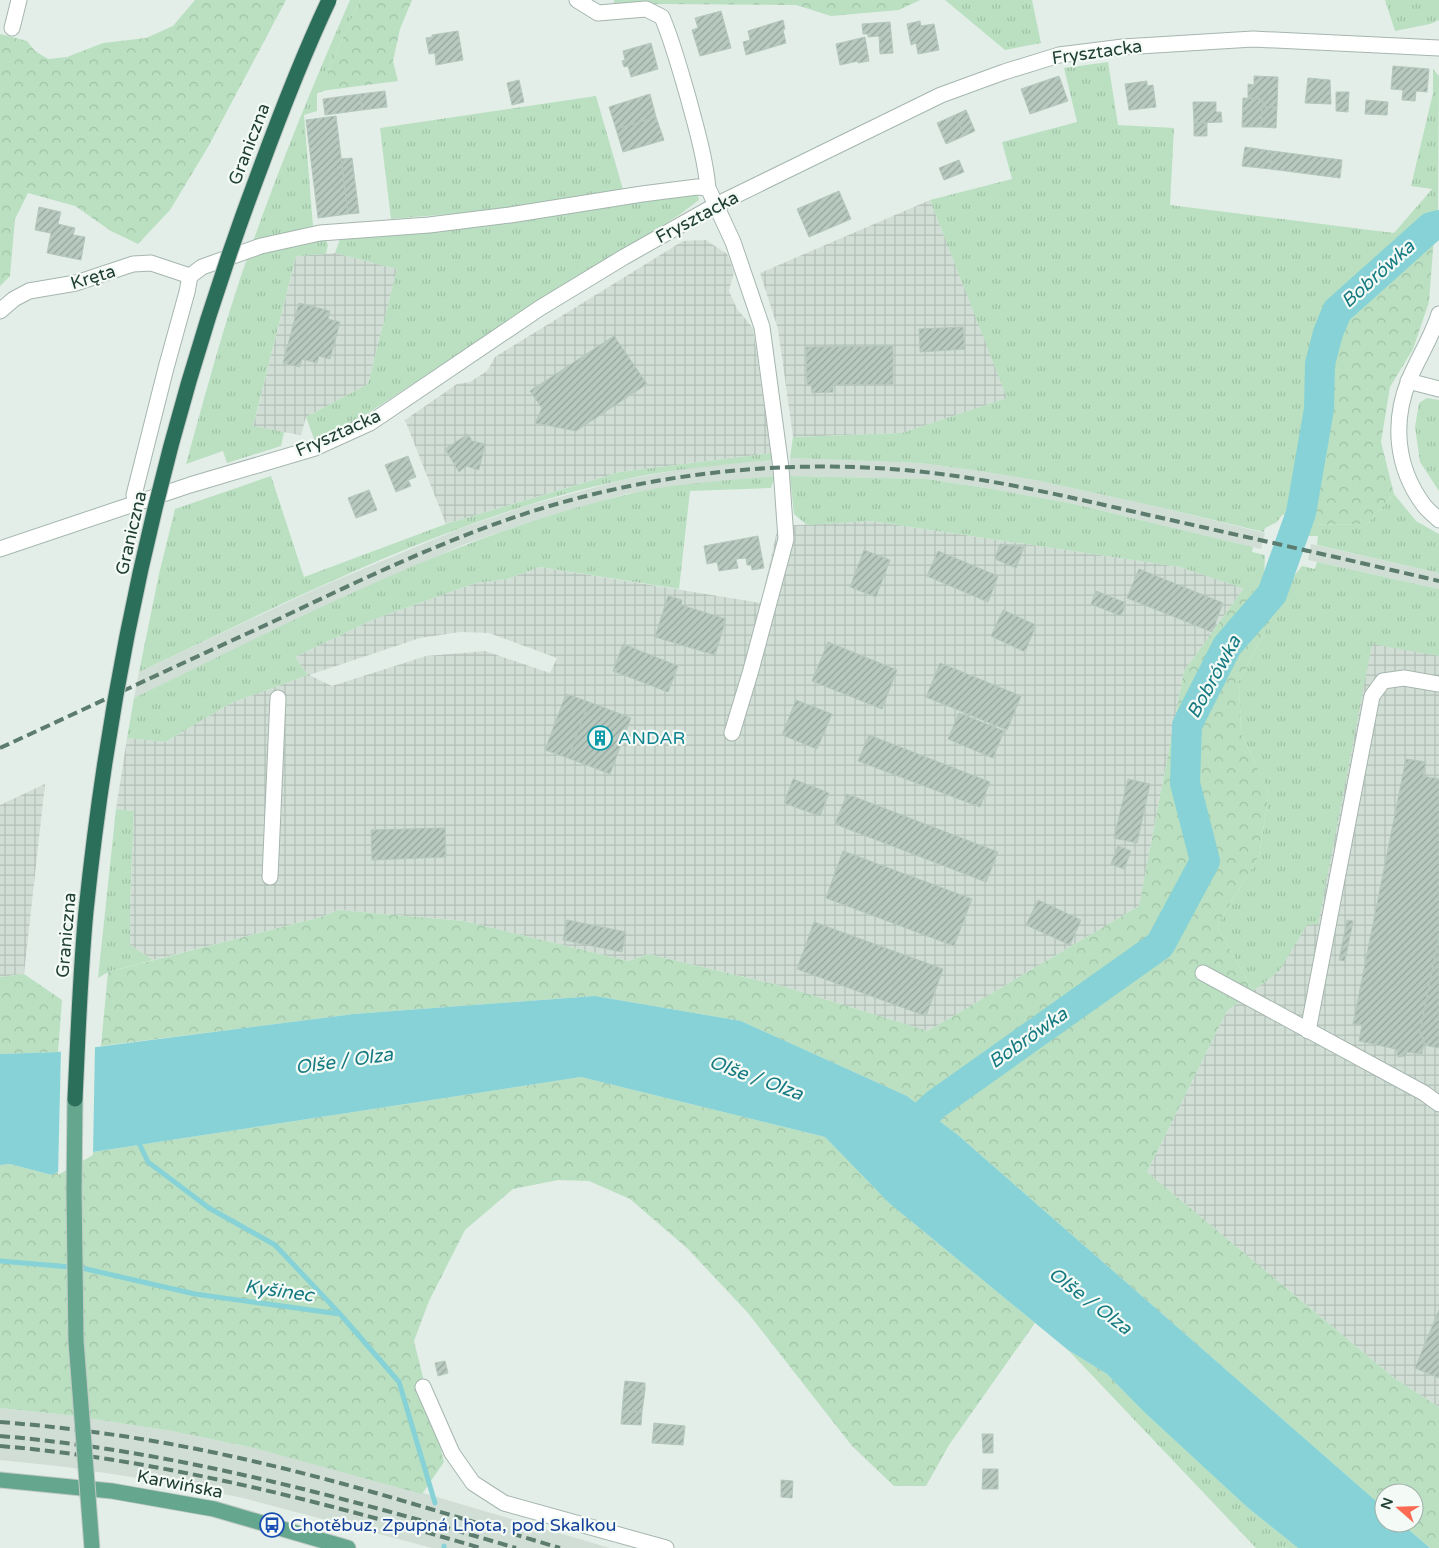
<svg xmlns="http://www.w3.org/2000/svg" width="1439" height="1548" font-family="'Varela Round',sans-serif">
<defs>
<pattern id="industrial-grid" width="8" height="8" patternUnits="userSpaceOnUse" patternTransform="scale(1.25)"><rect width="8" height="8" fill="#d1ded6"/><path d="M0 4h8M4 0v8" fill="none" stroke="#b3c0b8"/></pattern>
<pattern id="grass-tufts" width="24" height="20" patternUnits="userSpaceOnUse" patternTransform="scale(1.25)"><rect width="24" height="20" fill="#bae0c1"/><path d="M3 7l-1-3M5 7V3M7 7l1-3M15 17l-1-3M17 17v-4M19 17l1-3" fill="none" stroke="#a0c1a6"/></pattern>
<pattern id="forest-crowns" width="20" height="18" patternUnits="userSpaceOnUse" patternTransform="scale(1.25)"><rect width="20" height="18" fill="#bae0c1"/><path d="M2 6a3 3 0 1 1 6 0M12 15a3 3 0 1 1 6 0" fill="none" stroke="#a0c1a6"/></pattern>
<pattern id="building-hatch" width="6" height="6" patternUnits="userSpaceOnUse" patternTransform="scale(1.25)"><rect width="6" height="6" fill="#b8c9c0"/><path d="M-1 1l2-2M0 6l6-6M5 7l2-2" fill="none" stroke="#95a59d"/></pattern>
</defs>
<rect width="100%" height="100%" fill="#e3eee8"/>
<!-- built -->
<path fill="#d1ded6" d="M 790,458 L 920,463 L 980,471 L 1035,480 L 1159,507 L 1265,533 L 1261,549 L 1074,504 L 992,489 L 927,479 L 790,476 Z
M 772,460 L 775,476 L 696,484 L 626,494 L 533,521 L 465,544 L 327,605 L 134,698 L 139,672 L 320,587 L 459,529 L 526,506 L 622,480 L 695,467 Z
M 1311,544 L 1439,573 L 1439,589 L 1308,560 Z
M 0,1408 L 67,1415 L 172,1431 L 254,1448 L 399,1486 L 610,1548 L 432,1548 L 243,1498 L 158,1481 L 66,1467 L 0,1460 Z"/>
<!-- industrial -->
<path fill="url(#industrial-grid)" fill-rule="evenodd" d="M 930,200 L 1008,398 L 902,433 L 793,437 L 778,329 L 760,273 Z
M 706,240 L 727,254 L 734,272 L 729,291 L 737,309 L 753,328 L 771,453 L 620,472 L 446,524 L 405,420 L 457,384 L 470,382 L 487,371 L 495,357 L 683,241 Z
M 335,253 L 397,269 L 368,384 L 306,417 L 301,435 L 253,427 L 296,256 Z
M 871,521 L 1180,567 L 1244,588 L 1184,671 L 1139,906 L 928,1031 L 782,986 L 648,954 L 628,961 L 464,921 L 338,910 L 321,917 L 153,960 L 130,945 L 130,904 L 134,811 L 116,809 L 127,738 L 165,742 L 231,703 L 308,675 L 295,657 L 374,619 L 476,583 L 507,579 L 540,567 L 761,603 L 778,526 ZM 460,632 L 489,633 L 557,658 L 550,673 L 485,651 L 426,656 L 332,686 L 309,675 L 420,638 Z
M 1300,587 L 1439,633 L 1439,1407 L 1394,1378 L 1147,1172 L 1227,1011 L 1279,971 Z
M 45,784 L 24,974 L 0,977 L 0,805 Z"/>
<!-- grass -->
<path fill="url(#grass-tufts)" d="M 350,0 L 360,0 L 328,71 L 328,90 L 317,93 L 317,111 L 304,115 L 313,226 L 316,238 L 326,240 L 328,245 L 326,254 L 296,256 L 253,426 L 284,432 L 281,446 L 227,463 L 223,451 L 186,464 C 206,392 225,320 250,250 C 280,165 314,82 350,0 Z
M 945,0 L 1032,0 L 1041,43 L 1005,50 Z
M 1385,0 L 1439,0 L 1439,20 L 1430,24 L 1395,31 Z
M 1108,62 L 1118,125 L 1174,128 L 1170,205 L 1394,233 L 1432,189 L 1411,186 L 1433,93 L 1433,69 L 1439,76 L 1438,211 L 1331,303 L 1315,342 L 1312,406 L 1297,503 C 1292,510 1290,514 1282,515 L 1277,522 L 1265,528 L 1264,532 L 1159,507 L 1035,480 L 980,471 L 920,463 L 790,458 L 793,437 L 902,433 L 1007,398 L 930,200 L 1012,179 L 1002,142 L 1077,122 L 1064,68 Z
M 596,96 L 624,193 L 496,210 L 391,219 L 380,128 Z
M 697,192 L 699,200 L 679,215 L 452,358 L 356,421 L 314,439 L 306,417 L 368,384 L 397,269 L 335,253 L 340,239 L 347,234 Z
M 1427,398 L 1439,400 L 1439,491 L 1420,462 L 1415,427 L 1419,403 Z
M 771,453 L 772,460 C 722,465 671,469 622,480 C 452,517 295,598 139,672 L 159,574 L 175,509 L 271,476 L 304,577 L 446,524 L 620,472 Z
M 775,476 L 771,488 L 690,491 L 679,589 L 540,567 L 507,579 L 476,583 L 374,619 L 295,657 L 308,675 L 231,703 L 165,742 L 127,738 L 134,698 C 293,621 452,536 625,495 C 672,483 726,481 775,476 Z
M 790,476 L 927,479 L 992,489 L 1074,504 L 1253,547 L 1252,552 L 1265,555 L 1264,578 L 1287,584 L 1302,566 L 1315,569 L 1317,562 L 1439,589 L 1439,656 L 1372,644 L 1318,924 L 1307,925 L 1279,971 L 1253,991 L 1217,926 L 1259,856 L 1269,793 L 1241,733 L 1239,681 L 1281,601 L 1180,567 L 871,521 L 807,525 L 794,514 Z
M 1394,494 L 1416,521 L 1439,534 L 1439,573 L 1317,545 L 1318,536 L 1308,536 L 1311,525 L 1367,524 Z
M 116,809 L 134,811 L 130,904 L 130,945 L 153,960 L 108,972 L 98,978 Z
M 1068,1350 L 1107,1374 L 1143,1411 L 1247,1507 L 1298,1548 L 1256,1548 Z"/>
<!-- forest -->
<path fill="url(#forest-crowns)" d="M 195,0 L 286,0 L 208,147 L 170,210 L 138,244 L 111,231 L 75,206 L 28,193 L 15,219 L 10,276 L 0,286 L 0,34 L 27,41 L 35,51 L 48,59 L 67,57 L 103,43 L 146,38 L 173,26 Z
M 360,0 L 412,0 L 400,29 L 393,61 L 398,81 L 328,90 L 328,71 Z
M 614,0 L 920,0 L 899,10 L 831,16 L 796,5 L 658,4 L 614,6 Z
M 1434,237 L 1429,302 L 1413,349 L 1390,387 L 1381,442 L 1394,494 L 1367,524 L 1311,525 L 1319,491 L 1328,405 L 1341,329 L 1371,292 Z
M 1244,588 L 1281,601 L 1239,681 L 1241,733 L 1269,793 L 1259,856 L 1217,926 L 1253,991 L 1227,1011 L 1147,1172 L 1394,1378 L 1439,1407 L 1439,1548 L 1430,1548 L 1401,1523 L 1414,1523 L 1414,1493 L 1384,1493 L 1384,1508 L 959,1136 L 907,1096 L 741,1021 L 595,996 L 354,1014 L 101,1046 L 108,972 L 321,917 L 338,910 L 464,921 L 628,961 L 648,954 L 782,986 L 928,1031 L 1139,906 L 1184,671 Z
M 24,974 L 62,1000 L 58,1052 L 0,1054 L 0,977 Z
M 581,1077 L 825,1137 L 889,1203 L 1035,1323 L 949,1445 L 926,1486 L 894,1486 L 852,1446 L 748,1313 L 688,1249 L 630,1199 L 589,1181 L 558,1180 L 513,1189 L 465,1230 L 429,1301 L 414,1341 L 444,1462 L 422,1494 L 254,1448 L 172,1431 L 67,1415 L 0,1408 L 0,1165 L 10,1164 L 52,1175 L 93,1152 Z"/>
<!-- water -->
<path fill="#87d2d6" d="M 595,996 L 741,1021 L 907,1096 L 959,1136 L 1384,1508 L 1384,1523 L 1401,1523 L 1430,1548 L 1298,1548 L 1247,1507 L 1143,1411 L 1107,1374 L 1068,1350 L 889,1203 L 825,1137 L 581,1077 L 93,1152 L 52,1175 L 10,1164 L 0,1165 L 0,1054 L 58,1052 L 354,1014 Z"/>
<!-- pier -->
<path fill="#e3eee8" d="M 95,1045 L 93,1155 L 58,1175 L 61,1049 Z"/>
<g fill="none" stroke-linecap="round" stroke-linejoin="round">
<!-- stream -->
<path stroke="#87d2d6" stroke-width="5" d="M 137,1139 L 148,1162 L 209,1208 L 275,1245 L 340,1314
M 0,1261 L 82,1268 L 195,1294 L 340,1314 L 399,1382 L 435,1503
M 444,1546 L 444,1548"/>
<!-- river -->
<path stroke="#87d2d6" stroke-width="30" d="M 898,1139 L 936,1104 L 1160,945 L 1205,861 L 1185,783 L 1187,725 L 1227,646 L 1272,594 L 1301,513 L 1319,409 L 1320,364 L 1328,333 L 1337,311 L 1431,227 L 1439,225"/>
</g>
<!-- building -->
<path fill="url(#building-hatch)" stroke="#b5c8be" d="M 721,11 L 731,48 L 700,56 L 692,30 L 698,28 L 695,18 Z
M 783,20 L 785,29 L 783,30 L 786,43 L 746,55 L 743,42 L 750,40 L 748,31 Z
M 920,21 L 921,26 L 934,24 L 939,50 L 918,54 L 916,43 L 911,45 L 907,24 Z
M 890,22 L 893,53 L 880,54 L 879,36 L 868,37 L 868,34 L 863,34 L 862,24 Z
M 458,31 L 463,60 L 436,65 L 435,53 L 429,54 L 426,38 L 432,37 L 432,35 Z
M 865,37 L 869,61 L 858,63 L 858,61 L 840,65 L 836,44 Z
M 651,43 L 658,69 L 631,77 L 628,66 L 624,67 L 622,61 L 625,60 L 623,51 Z
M 1393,66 L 1429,69 L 1427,92 L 1416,91 L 1415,101 L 1402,100 L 1403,90 L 1391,89 Z
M 1059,76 L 1068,101 L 1030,114 L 1021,89 Z
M 1254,76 L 1278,77 L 1277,107 L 1262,107 L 1263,99 L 1248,98 L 1248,84 L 1254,85 Z
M 1308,78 L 1330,80 L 1331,104 L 1305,103 Z
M 519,80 L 524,102 L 512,105 L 507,83 Z
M 1147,81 L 1147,86 L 1153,85 L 1156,107 L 1129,110 L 1125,84 Z
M 385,91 L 387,107 L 362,110 L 360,94 Z
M 1336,92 L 1349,92 L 1348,112 L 1336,111 Z
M 360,94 L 362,110 L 325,115 L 323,99 Z
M 650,94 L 656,117 L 616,129 L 609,107 Z
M 1243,98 L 1263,99 L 1261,127 L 1242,127 Z
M 1366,100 L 1388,102 L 1387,115 L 1365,114 Z
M 1193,102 L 1216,102 L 1216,112 L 1221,112 L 1222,122 L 1194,123 Z
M 1262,107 L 1277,107 L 1276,128 L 1261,127 Z
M 966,110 L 975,131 L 964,136 L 955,115 Z
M 955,115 L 964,136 L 946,144 L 937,123 Z
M 336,116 L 348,214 L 318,218 L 306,120 Z
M 656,117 L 664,140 L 623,152 L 616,129 Z
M 1194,123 L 1207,123 L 1207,136 L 1194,136 Z
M 1245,147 L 1272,151 L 1270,169 L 1242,166 Z
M 1272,151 L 1342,160 L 1340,178 L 1270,169 Z
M 352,158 L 359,213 L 348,214 L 341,159 Z
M 959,160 L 964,172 L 944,180 L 939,168 Z
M 839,191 L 851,219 L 809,237 L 797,209 Z
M 39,207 L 61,212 L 58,224 L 75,228 L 73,235 L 85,237 L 81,260 L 47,253 L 51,233 L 35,230 Z
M 299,303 L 330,311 L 328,319 L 340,322 L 330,359 L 319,356 L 317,363 L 302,359 L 300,367 L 283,363 Z
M 963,327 L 965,349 L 920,352 L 919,329 Z
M 614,336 L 647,384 L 576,431 L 535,423 L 542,408 L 530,391 Z
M 893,346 L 893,384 L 833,385 L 833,392 L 812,393 L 811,385 L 807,385 L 806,347 Z
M 468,434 L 472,441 L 485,444 L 479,470 L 466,466 L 459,472 L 445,449 Z
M 408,456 L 416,477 L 408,480 L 411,486 L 396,492 L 385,465 Z
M 369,490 L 377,510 L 356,518 L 348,498 Z
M 758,536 L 764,568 L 752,570 L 751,565 L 747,565 L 746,558 L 736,559 L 738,568 L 719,571 L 717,562 L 707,564 L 704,546 Z
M 1000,544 L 1024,547 L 1016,568 L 995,559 Z
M 864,550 L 890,560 L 876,597 L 850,587 Z
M 938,551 L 998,576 L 988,602 L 927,576 Z
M 1139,569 L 1223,603 L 1212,632 L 1127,598 Z
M 1096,591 L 1126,603 L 1121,616 L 1091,604 Z
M 668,596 L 682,600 L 681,605 L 726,619 L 715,655 L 655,637 Z
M 1003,610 L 1036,625 L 1025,652 L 991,636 Z
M 828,642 L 897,670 L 882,709 L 812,681 Z
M 623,644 L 678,666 L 668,692 L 613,671 Z
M 940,663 L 1021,696 L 1007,730 L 926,697 Z
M 566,694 L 589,702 L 568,758 L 545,750 Z
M 796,700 L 832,714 L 817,749 L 782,735 Z
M 589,702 L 631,718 L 610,774 L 568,758 Z
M 959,713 L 1004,731 L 993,758 L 948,739 Z
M 869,735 L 990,782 L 980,807 L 858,761 Z
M 1406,759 L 1426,762 L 1423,776 L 1439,779 L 1439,935 L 1419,1037 L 1425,1038 L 1422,1054 L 1407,1052 L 1405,1056 L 1398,1057 L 1396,1049 L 1359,1041 L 1362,1025 L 1353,1024 Z
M 793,779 L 829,793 L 820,816 L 784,803 Z
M 1128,779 L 1150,784 L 1137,843 L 1114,838 Z
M 847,794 L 998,852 L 986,882 L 835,824 Z
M 445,828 L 446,857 L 372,860 L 371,830 Z
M 1118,846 L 1131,851 L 1124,869 L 1111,864 Z
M 843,851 L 972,899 L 954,946 L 826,898 Z
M 1038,900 L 1081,920 L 1070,945 L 1026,925 Z
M 567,920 L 626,932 L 622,952 L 563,940 Z
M 1347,920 L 1353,921 L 1345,961 L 1339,960 Z
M 814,922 L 943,969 L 926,1016 L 797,969 Z
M 1439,935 L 1439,1048 L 1424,1045 L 1425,1038 L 1419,1037 Z
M 1439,1310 L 1439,1378 L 1415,1368 Z
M 445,1361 L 448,1373 L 438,1376 L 435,1363 Z
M 625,1381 L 645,1383 L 645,1390 L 624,1389 Z
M 624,1389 L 645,1390 L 642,1412 L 622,1411 Z
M 622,1411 L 642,1412 L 641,1425 L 621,1424 Z
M 654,1423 L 685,1426 L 683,1445 L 652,1443 Z
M 982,1434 L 993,1434 L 993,1453 L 983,1453 Z
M 983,1469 L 998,1469 L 998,1489 L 982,1489 Z
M 781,1480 L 793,1481 L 792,1498 L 781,1497 Z"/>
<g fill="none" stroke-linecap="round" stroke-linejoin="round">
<!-- minor casing -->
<g stroke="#a5b6af" stroke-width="17">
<path id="minor" d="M 577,0 L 598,13 L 646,9 L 662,17 C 673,43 680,70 688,97 C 696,127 705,157 708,188
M 12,28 L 19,0
M 0,311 L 14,299 L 29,291 L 76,283 L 133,264 L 151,263 L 190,276
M 1439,314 C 1432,337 1418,358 1409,380 C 1392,422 1396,467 1423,504 C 1427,510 1434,515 1439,520
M 1408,381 L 1439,389
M 136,503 L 134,495 L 166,368 L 187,292 L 190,276 L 202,267 L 261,246 L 320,233 L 429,225 L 510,215 L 642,194 L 697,187 L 708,188 L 733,242 L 762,327 L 781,468 L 786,539 L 751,670 L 732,733
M 0,549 L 190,485 L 315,448 L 370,423 L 540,308 L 624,257 L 716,205 L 941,95 L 1004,72 L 1059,55 L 1123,47 L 1253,39 L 1439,48
M 270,877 L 278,698
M 1203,973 L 1424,1093 L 1439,1104
M 1308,1031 L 1372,696 L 1383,681 L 1404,678 L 1439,684
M 423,1387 L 452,1453 L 473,1483 L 504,1503 L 666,1548"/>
</g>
<!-- major casing -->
<g stroke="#c1cac6" stroke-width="17">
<path id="major" d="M 0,1480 L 112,1491 L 214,1509 L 348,1548"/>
</g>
<!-- minor -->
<use href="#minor" stroke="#fff" stroke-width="15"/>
<!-- major -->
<use href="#major" stroke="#64a68e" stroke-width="15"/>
<!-- rail -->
<path stroke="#5c7c70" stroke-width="4" stroke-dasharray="10 5" stroke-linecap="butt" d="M 0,748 C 89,707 178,665 268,624 C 350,585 432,545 518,516 C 637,476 766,460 891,469 C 977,475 1060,495 1144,514 C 1242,536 1341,558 1439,581
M 0,1422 C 89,1429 178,1443 265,1464 C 364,1487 462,1519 560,1548
M 0,1436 C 176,1451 347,1498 516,1548
M 0,1446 C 164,1460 323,1502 481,1548"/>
<!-- major-bridge casing -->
<g stroke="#c1cac6" stroke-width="17" stroke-linecap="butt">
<path id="major-bridge" d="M 75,1099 L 74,1191 L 76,1341 L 92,1548"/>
</g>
<!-- highway-bridge casing -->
<g stroke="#c1cac6" stroke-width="17" stroke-linecap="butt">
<path id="highway-bridge" d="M 75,1099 C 78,1037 80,974 86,911 C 112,658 170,407 260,169 C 281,112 303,55 329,0"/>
</g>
<!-- major-bridge -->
<use href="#major-bridge" stroke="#64a68e" stroke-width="15"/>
<!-- highway-bridge -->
<use href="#highway-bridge" stroke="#2b6f5a" stroke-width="15"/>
</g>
<!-- icons -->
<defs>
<g id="building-ring" transform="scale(1.25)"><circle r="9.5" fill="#f4faf6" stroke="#0f9aa8" stroke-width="1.5"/><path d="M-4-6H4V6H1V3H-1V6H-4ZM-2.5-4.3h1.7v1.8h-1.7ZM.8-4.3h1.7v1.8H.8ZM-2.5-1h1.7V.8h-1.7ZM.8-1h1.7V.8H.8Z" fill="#0f9aa8"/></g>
<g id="bus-ring" transform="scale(1.25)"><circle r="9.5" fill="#f4faf6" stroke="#1a4fb4" stroke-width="1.5"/><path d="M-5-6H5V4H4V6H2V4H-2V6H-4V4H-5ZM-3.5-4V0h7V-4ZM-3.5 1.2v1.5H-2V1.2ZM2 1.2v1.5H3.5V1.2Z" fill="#1a4fb4"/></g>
</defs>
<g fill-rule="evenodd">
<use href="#building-ring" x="600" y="738"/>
<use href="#bus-ring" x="272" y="1525"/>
</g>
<g text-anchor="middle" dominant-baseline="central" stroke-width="4.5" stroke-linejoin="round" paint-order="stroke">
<!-- street labels -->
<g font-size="18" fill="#214035" stroke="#f4faf6">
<text transform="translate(1097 52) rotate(-8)">Frysztacka</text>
<text transform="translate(249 144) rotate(-69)">Graniczna</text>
<text transform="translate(697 217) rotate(-28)">Frysztacka</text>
<text transform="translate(93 277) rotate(-17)">Kręta</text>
<text transform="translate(338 433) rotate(-24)">Frysztacka</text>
<text transform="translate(131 533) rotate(-77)">Graniczna</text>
<text transform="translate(66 935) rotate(-85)">Graniczna</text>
<text transform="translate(180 1484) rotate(11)">Karwińska</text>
</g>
<!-- culture labels -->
<g font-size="18" fill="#0d838f" stroke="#f4faf6" text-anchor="start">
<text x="618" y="738">ANDAR</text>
</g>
<!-- transit labels -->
<g font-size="18" fill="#164399" stroke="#f4faf6" text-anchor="start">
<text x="290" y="1525">Chotěbuz, Zpupná Lhota, pod Skalkou</text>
</g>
<!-- water labels -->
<g font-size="19" font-style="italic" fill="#167a81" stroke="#f4faf6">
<text transform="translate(1378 274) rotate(-42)">Bobrówka</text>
<text transform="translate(1214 677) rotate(-61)">Bobrówka</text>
<text transform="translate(1028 1038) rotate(-35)">Bobrówka</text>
<text transform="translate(344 1061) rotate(-8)">Olše / Olza</text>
<text transform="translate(756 1078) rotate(20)">Olše / Olza</text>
<text transform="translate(279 1291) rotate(8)">Kyšinec</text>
<text transform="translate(1090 1301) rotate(37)">Olše / Olza</text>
</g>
</g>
<!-- north arrow -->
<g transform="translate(1399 1508) rotate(290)"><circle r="24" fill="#f4faf6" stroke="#a0b0a9"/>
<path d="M0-4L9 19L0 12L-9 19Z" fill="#fb6b53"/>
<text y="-8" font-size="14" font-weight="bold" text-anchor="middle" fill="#214035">N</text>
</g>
</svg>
